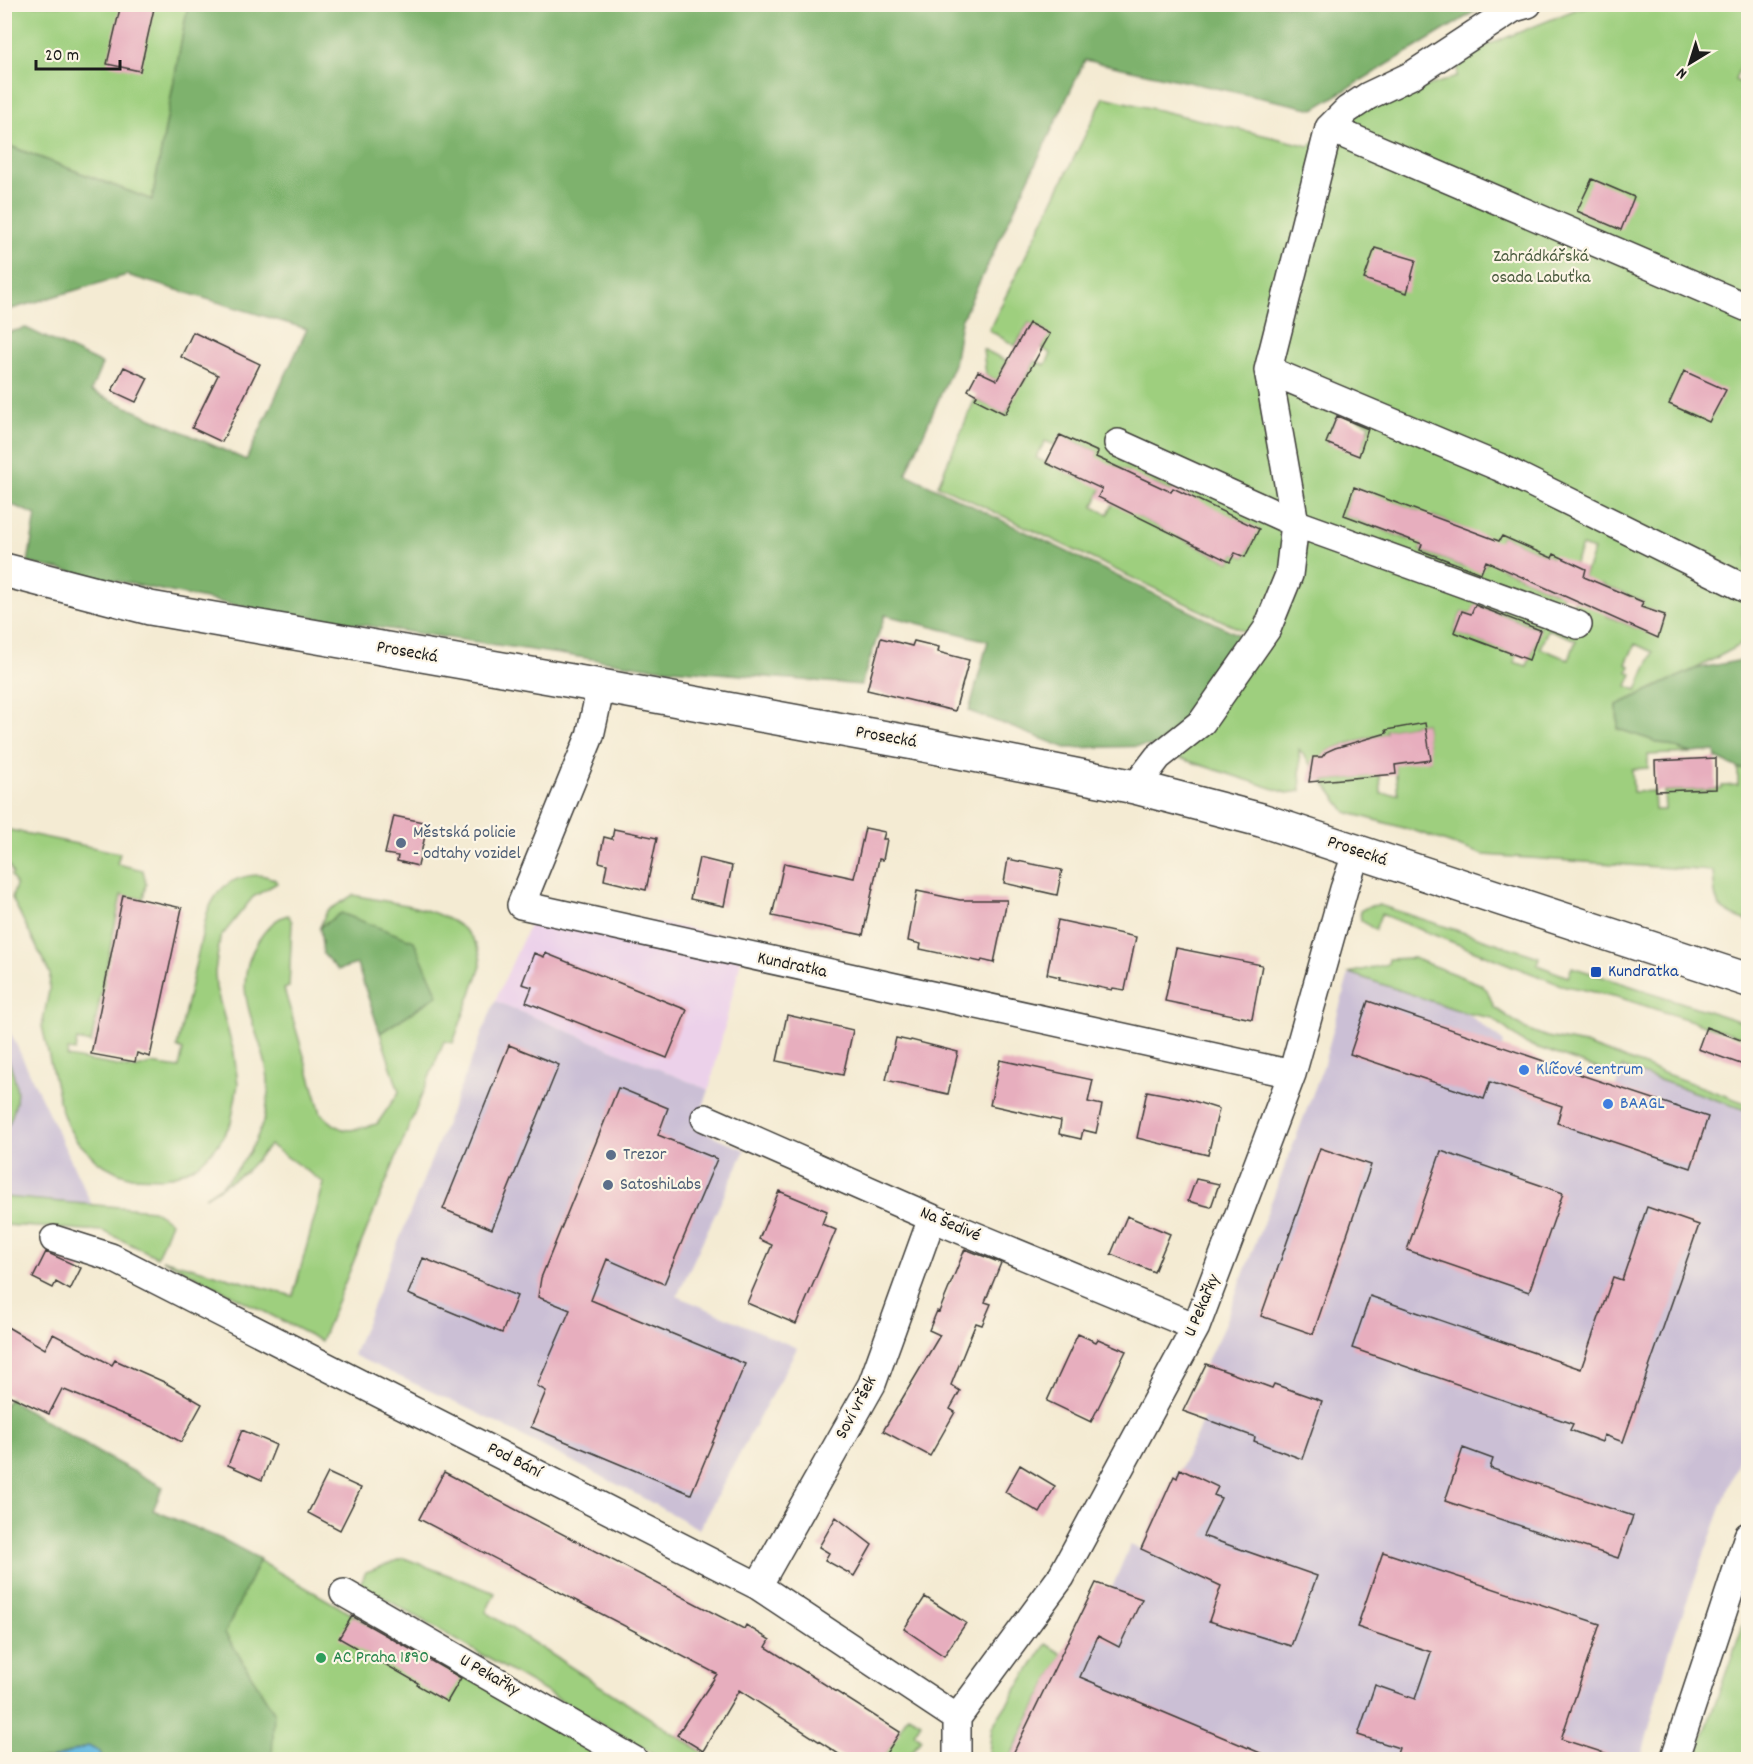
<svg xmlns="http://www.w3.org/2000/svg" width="1753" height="1764" font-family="Dekko,sans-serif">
<rect width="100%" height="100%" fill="#fcf5e5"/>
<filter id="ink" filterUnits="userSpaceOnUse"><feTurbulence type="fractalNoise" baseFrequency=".0167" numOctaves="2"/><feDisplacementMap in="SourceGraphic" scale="12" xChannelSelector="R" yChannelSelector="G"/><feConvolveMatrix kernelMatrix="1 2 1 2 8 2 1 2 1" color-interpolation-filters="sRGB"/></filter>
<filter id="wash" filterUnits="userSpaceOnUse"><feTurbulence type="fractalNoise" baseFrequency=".008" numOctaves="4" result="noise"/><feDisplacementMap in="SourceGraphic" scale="24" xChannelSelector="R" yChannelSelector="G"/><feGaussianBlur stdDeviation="1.35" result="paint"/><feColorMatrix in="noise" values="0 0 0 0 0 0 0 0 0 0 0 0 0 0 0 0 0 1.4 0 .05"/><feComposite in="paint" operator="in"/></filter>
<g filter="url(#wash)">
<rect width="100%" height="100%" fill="#f4ebd3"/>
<!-- built -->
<path fill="#ecd1ea" d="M 541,899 L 746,940 L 709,1090 L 495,1001 Z"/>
<!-- industrial -->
<path fill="#cbbfd5" d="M 1349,973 L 1466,1013 L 1503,1041 L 1502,1048 L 1575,1073 L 1616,1087 L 1621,1067 L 1748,1111 L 1748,1434 L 1671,1645 L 1641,1759 L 1009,1760 L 1058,1661 L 1111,1590 L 1130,1545 L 1141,1549 L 1174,1476 L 1180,1469 L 1204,1418 L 1183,1411 L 1222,1330 L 1323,1067 Z
M 495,1001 L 709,1090 L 695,1128 L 745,1150 L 677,1296 L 797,1348 L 699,1529 L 634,1493 L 473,1411 L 353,1355 Z
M 5,1021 L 92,1205 L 5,1197 Z"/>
<!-- green -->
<path fill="#9ecf7e" stroke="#5d764d" stroke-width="1.5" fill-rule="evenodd" d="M 1596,4 L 1748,5 L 1748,55 L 1745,54 L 1735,80 L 1748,86 L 1748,641 L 1695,669 L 1617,705 L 1618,729 L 1691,753 L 1648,755 L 1648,768 L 1632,769 L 1633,792 L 1654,791 L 1655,810 L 1665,810 L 1664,791 L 1722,789 L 1722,786 L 1738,785 L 1738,768 L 1748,769 L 1748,921 C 1713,909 1716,905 1713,871 L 1484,855 L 1415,831 L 1346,812 L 1323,781 L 1380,775 L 1381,794 L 1398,794 L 1394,760 L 1430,760 L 1425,723 L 1386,730 L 1387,733 C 1374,737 1334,745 1326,753 C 1321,757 1318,762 1312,766 L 1299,749 L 1301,791 L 1287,793 L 1173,756 L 1254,636 L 938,485 L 975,399 L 1006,414 L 1017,390 L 986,375 L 983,349 L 1007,361 L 1000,375 L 1021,386 L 1035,361 L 1045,365 L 1051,354 L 1042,348 L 1049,334 L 1029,323 L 1015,346 L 989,330 L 1104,97 L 1309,146 L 1370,104 L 1457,77 L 1458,57 L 1577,9 ZM 1339,411 L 1370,424 L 1362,447 L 1326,443 ZM 1061,435 L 1098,452 L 1084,480 L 1036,458 L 1045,441 L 1055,445 ZM 1113,465 L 1128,472 L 1108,514 L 1093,507 ZM 1154,484 L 1171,492 L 1173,488 L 1187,495 L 1169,532 L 1137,516 ZM 1354,488 L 1420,512 L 1409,540 L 1344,515 ZM 1194,502 L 1211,507 L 1258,529 L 1245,557 L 1235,553 L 1230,562 L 1178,537 ZM 1433,516 L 1494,541 L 1485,565 L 1473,560 L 1467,560 L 1464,567 L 1420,550 ZM 1502,536 L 1552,558 L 1555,592 L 1501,568 L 1496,548 ZM 1582,546 L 1594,550 L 1570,613 L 1557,608 ZM 1601,584 L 1643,602 L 1641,607 L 1665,615 L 1660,631 L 1648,633 L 1607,616 ZM 1476,604 L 1540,629 L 1527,666 L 1514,662 L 1517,655 L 1454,632 L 1462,611 L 1471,614 ZM 1548,629 L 1576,640 L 1569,660 L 1540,648 ZM 1635,644 L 1653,652 L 1637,690 L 1627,686 L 1632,674 L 1628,672 L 1630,666 L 1626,664 Z
M 4,5 L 188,5 L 152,200 L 5,144 Z
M 5,829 L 120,853 L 117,864 L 143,870 L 146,884 L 143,899 L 121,895 L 91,1043 L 77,1040 L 75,1051 L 68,1050 L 67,1057 L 134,1069 L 150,1064 L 179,1068 L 183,1050 L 177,1047 L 207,913 C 210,906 214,898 219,892 C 232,876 260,870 277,881 L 277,883 L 253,897 L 220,938 L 215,972 L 216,988 L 234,1053 L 238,1084 L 231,1123 L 218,1145 L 199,1164 L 178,1174 L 164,1178 L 131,1177 L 117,1172 L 98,1162 L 76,1140 L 67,1125 L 61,1109 L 42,1026 L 49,991 L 50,974 L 12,898 L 16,885 L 11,875 L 13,874 L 5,857 Z
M 353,895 C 395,904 481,909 481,966 L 453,1043 L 444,1041 L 321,1341 L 162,1259 L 293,1296 L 324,1183 L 270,1145 L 245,1172 L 205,1197 C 213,1192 221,1187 227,1180 C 250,1157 266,1127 268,1095 C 273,1039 222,1000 258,941 C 265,930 275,918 288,915 L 292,922 L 289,987 L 284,989 L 321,1113 C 344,1136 347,1131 377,1124 L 399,1092 L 380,1033 L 438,995 L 341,914 L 320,927 L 327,911 Z
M 1379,905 L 1539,957 L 1537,965 L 1568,977 L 1572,967 L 1748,1024 L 1748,1039 L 1618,997 L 1561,985 L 1381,914 L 1375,930 L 1361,920 L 1360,911 L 1369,906 Z
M 1413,958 L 1480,984 L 1487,990 L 1494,1007 L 1526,1029 L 1547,1037 L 1585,1044 L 1748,1104 L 1748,1111 L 1622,1067 L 1619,1076 L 1524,1043 L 1492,1018 L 1466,1013 L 1349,973 L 1388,964 L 1389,959 Z
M 5,1052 C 19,1083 22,1100 5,1131 Z
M 4,1197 L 153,1210 L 171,1222 L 157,1257 L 103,1231 L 5,1225 Z
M 404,1558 L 495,1593 L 486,1612 L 713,1759 L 662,1759 L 360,1584 L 366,1572 Z
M 258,1560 L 431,1660 L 434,1655 L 613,1759 L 262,1759 L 214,1653 Z
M 1748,1612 L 1748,1759 L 1695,1759 Z
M 1046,1644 L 1062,1654 L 1009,1759 L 988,1760 L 992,1727 Z
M 908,1715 L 921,1722 L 914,1733 L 921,1739 L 906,1759 L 882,1760 Z"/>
<!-- forest -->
<path fill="#7eb26d" stroke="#4d6744" stroke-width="1.5" d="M 188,5 L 1486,5 L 1314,109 L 1085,60 L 961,321 L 954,364 L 906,474 L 1250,640 L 1202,714 L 1155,746 L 1066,748 L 969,711 L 988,641 L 885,615 L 861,685 L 646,667 L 254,609 L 28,563 L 36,515 L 5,502 L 5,333 L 26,328 L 102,364 L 91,391 L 246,460 L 307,329 L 127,275 L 5,311 L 4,144 L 152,200 Z
M 1748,659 L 1748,769 L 1738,768 L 1716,758 L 1715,751 L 1691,753 L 1618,729 L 1617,705 L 1695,669 Z
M 341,913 L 414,941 L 438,995 L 380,1033 L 357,964 L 338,970 L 323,954 L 320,927 Z
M 9,1399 L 99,1453 L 163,1487 L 153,1510 L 224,1540 L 260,1559 L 225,1633 L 274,1712 L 272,1759 L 102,1759 L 100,1752 L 88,1746 L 51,1759 L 5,1760 L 4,1406 Z"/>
<!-- water -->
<path fill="#62b8df" stroke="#3f6a7e" stroke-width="1.5" d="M 88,1746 L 100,1752 L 102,1759 L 51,1759 Z"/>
<g id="blocks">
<!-- building -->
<path fill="#e7aebe" d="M 121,4 L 155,4 L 140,71 L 107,64 Z
M 1592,179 L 1634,197 L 1621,230 L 1577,211 Z
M 1375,248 L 1416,260 L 1407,293 L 1364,279 Z
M 1029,323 L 1050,334 L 1005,414 L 975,399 L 977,395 L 968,390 L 978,371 L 997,380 Z
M 193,332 L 260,364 L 222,442 L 192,428 L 218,375 L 181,357 Z
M 124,367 L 148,378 L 136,402 L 112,391 Z
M 1684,371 L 1726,390 L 1709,422 L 1669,404 Z
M 1337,416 L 1368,429 L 1359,456 L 1326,443 Z
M 1060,435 L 1098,452 L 1096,457 L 1171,492 L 1173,488 L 1259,529 L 1245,557 L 1235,553 L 1230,562 L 1098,497 L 1102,489 L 1046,463 Z
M 1354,487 L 1499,541 L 1502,536 L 1552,558 L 1554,554 L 1586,569 L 1584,577 L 1643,602 L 1641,607 L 1665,615 L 1658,638 L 1486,561 L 1481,573 L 1420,550 L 1422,544 L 1344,515 Z
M 1475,605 L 1540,630 L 1529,660 L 1454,632 L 1462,611 L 1471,614 Z
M 881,638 L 912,646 L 914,641 L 939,647 L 938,652 L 969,660 L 955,711 L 867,690 Z
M 1425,723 L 1431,760 L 1395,765 L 1396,774 L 1309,782 L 1313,757 L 1322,757 L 1326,752 L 1335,748 L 1387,733 L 1386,730 Z
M 1716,758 L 1716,789 L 1656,791 L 1655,761 Z
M 394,816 L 428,823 L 418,866 L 397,861 L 398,856 L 385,854 Z
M 865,828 L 885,832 L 883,839 L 887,839 L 883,860 L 879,859 L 863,935 L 772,916 L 784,863 L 854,878 Z
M 614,829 L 657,838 L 646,890 L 604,880 L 607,864 L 599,862 L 604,837 L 612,839 Z
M 699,858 L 732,866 L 724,906 L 690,899 Z
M 1008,859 L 1062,870 L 1057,895 L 1004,883 Z
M 917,891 L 960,900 L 1007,900 L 994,963 L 982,960 L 981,962 L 920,949 L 921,944 L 908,941 Z
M 123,895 L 182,908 L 150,1057 L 137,1053 L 135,1062 L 91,1054 Z
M 1058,920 L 1136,937 L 1125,990 L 1113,988 L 1112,990 L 1059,979 L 1060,977 L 1047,974 Z
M 1176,948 L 1262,965 L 1252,1019 L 1165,1001 Z
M 534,953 L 544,957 L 545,953 L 687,1010 L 667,1058 L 526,1002 L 532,987 L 522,984 Z
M 1368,1001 L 1576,1072 L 1575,1073 L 1708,1117 L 1691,1168 L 1557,1123 L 1562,1106 L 1490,1082 L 1484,1099 L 1350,1054 Z
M 787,1015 L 853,1030 L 843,1075 L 777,1061 Z
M 1706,1027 L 1749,1043 L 1749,1067 L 1698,1049 Z
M 896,1038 L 910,1041 L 911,1040 L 958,1052 L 948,1094 L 886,1080 Z
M 509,1045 L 559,1065 L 492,1229 L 443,1209 Z
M 1000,1060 L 1093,1080 L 1088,1102 L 1102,1105 L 1096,1133 L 1083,1130 L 1081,1139 L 1059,1134 L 1061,1121 L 990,1105 Z
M 618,1088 L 622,1089 L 668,1108 L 658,1135 L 717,1159 L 664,1284 L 607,1259 L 591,1300 L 745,1364 L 691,1494 L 531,1427 L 546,1391 L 537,1386 L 570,1310 L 538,1297 L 541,1278 Z
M 1147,1091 L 1184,1098 L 1219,1109 L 1208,1155 L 1137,1138 Z
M 1320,1148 L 1371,1165 L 1313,1334 L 1261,1316 Z
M 1441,1151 L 1563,1193 L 1529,1292 L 1407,1250 Z
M 1196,1179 L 1219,1184 L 1211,1207 L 1188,1201 Z
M 779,1191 L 827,1211 L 822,1224 L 836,1230 L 796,1324 L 747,1303 L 772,1245 L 759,1239 Z
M 1647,1207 L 1699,1225 L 1623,1442 L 1604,1435 L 1602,1442 L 1570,1430 L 1573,1424 L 1352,1348 L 1370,1296 L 1581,1369 L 1613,1277 L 1622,1280 Z
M 1127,1216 L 1170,1234 L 1154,1272 L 1111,1254 Z
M 965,1249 L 1001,1263 L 985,1302 L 991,1304 L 982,1325 L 976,1323 L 951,1385 L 960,1391 L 950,1409 L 955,1412 L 930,1456 L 883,1431 L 940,1335 L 929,1330 L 937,1311 L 939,1312 Z
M 46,1252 L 81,1268 L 70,1290 L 56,1282 L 53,1288 L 33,1278 Z
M 423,1258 L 517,1296 L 502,1333 L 408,1294 Z
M 4,1325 L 45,1349 L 53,1334 L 112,1365 L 115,1360 L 164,1382 L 202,1404 L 181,1442 L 156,1428 L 62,1389 L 49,1414 L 4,1393 Z
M 1078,1334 L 1096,1342 L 1098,1339 L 1126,1351 L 1091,1422 L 1047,1401 Z
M 1206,1364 L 1272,1388 L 1274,1384 L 1322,1401 L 1302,1459 L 1254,1441 L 1255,1437 L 1183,1411 Z
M 242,1430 L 276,1445 L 262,1480 L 228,1465 Z
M 1463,1448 L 1493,1459 L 1490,1468 L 1633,1516 L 1618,1558 L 1445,1501 Z
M 1020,1465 L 1055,1486 L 1040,1513 L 1005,1492 Z
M 1180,1469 L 1218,1487 L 1214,1495 L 1221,1498 L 1203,1536 L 1317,1576 L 1291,1646 L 1209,1621 L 1221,1586 L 1141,1549 L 1174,1476 L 1177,1478 Z
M 444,1472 L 744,1629 L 746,1625 L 770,1640 L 766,1647 L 900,1732 L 882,1760 L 848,1760 L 739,1690 L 703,1751 L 677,1735 L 717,1674 L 419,1519 Z
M 328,1473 L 361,1488 L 340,1530 L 308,1513 Z
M 836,1517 L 872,1545 L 854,1576 L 825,1560 L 829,1553 L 819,1547 Z
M 1383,1552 L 1600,1624 L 1561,1739 L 1611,1755 L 1611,1760 L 1395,1760 L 1399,1748 L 1358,1735 L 1375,1685 L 1415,1699 L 1431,1652 L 1357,1627 Z
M 1096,1583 L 1142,1599 L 1119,1647 L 1098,1636 L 1080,1677 L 1277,1760 L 1010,1760 Z
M 925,1597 L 966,1623 L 944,1656 L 904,1629 Z
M 352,1616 L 461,1678 L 447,1702 L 417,1685 L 418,1683 L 339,1638 Z"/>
</g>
</g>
<g filter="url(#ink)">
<use href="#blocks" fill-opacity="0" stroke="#3c3b37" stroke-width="1.5"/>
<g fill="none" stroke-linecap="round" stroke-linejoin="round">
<!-- minor casing -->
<g stroke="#3c3b37" stroke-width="30">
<path id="minor" d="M 1329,128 L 1748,308
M 1268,370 L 1499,467 L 1748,590
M 1118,443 L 1295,523 L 1578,625
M 601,686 L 590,736 L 521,905 L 1292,1074
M 1135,787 L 1158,757 L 1202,722 L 1267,629 L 1289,575 L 1295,523 L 1268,370 L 1329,128 L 1347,110 L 1368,96 L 1412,75 L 1514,8 L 1528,4
M 705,1118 L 932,1218 L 1196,1327
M 54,1239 L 111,1257 L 758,1586 L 957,1718
M 758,1586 L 872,1384 L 932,1218
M 344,1593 L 634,1760
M 957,1718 L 1061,1577 L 1196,1327 L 1292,1074 L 1344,889 L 1357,852
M 957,1760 L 957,1718
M 1674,1760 L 1748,1536"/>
</g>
<!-- major casing -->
<g stroke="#3c3b37" stroke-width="36">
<path id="major" d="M 4,570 L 150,608 L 601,686 L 914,743 L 1135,787 L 1261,820 L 1748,980"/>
</g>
<!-- minor -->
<use href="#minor" stroke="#fff" stroke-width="27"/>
<!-- major -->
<use href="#major" stroke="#fff" stroke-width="33"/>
</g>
</g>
<!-- markers -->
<g fill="#5c6f8a" stroke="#fcf5e5" stroke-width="2">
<circle cx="401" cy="843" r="6"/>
<circle cx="611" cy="1155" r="6"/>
<circle cx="608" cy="1185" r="6"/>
</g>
<rect fill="#1a4fb4" stroke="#fcf5e5" stroke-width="2" x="1590" y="966" width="12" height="12" rx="3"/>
<g fill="#3f7fe0" stroke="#fcf5e5" stroke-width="2">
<circle cx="1524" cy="1070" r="6"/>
<circle cx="1608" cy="1104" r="6"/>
</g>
<circle fill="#2e9e5b" stroke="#fcf5e5" stroke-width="2" cx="321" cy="1658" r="6"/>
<g text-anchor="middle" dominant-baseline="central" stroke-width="4.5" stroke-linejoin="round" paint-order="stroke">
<!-- park labels -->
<g font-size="18" fill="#4a5b3e" stroke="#fcf5e5">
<text x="1541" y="257">Zahrádkářská<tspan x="1541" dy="21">osada Labuťka</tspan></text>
</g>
<!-- street labels -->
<g font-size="18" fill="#1c1c1c" stroke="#fcf5e5">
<text transform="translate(407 653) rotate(10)">Prosecká</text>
<text transform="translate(886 738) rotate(10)">Prosecká</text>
<text transform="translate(1357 852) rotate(19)">Prosecká</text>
<text transform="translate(792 966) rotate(12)">Kundratka</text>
<text transform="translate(950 1225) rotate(23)">Na Šedivé</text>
<text transform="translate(1203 1306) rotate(-67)">U Pekařky</text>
<text transform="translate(857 1408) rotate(-62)">Soví vršek</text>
<text transform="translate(514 1461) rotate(27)">Pod Bání</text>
<text transform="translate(489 1676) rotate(30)">U Pekařky</text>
</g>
<!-- service labels -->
<g font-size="18" fill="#4e5e75" stroke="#fcf5e5" text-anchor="start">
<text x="413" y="833">Městská policie<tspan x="413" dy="21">- odtahy vozidel</tspan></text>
<text x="623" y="1155">Trezor</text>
<text x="620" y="1185">SatoshiLabs</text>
</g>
<!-- transit labels -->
<g font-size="18" fill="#164399" stroke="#fcf5e5" text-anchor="start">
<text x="1608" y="972">Kundratka</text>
</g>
<!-- shop labels -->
<g font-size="18" fill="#366cbe" stroke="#fcf5e5" text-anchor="start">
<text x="1536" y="1070">Klíčové centrum</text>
<text x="1620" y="1104">BAAGL</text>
</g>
<!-- leisure labels -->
<g font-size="18" fill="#27864d" stroke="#fcf5e5" text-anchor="start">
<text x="333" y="1658">AC Praha 1890</text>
</g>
</g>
<!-- margin -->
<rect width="1753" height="1764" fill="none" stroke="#fcf5e5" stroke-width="24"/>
<!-- north arrow -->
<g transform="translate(1690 63) rotate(218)" stroke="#fcf5e5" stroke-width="4.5" paint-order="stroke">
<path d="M0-4.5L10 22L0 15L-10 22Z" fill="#1c1c1c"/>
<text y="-9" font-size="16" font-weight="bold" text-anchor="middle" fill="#1c1c1c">N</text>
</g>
<!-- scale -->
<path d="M36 60v9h84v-9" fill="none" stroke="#1c1c1c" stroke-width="3"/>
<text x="45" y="60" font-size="18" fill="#1c1c1c" stroke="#fcf5e5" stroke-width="4.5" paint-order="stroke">20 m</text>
</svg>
